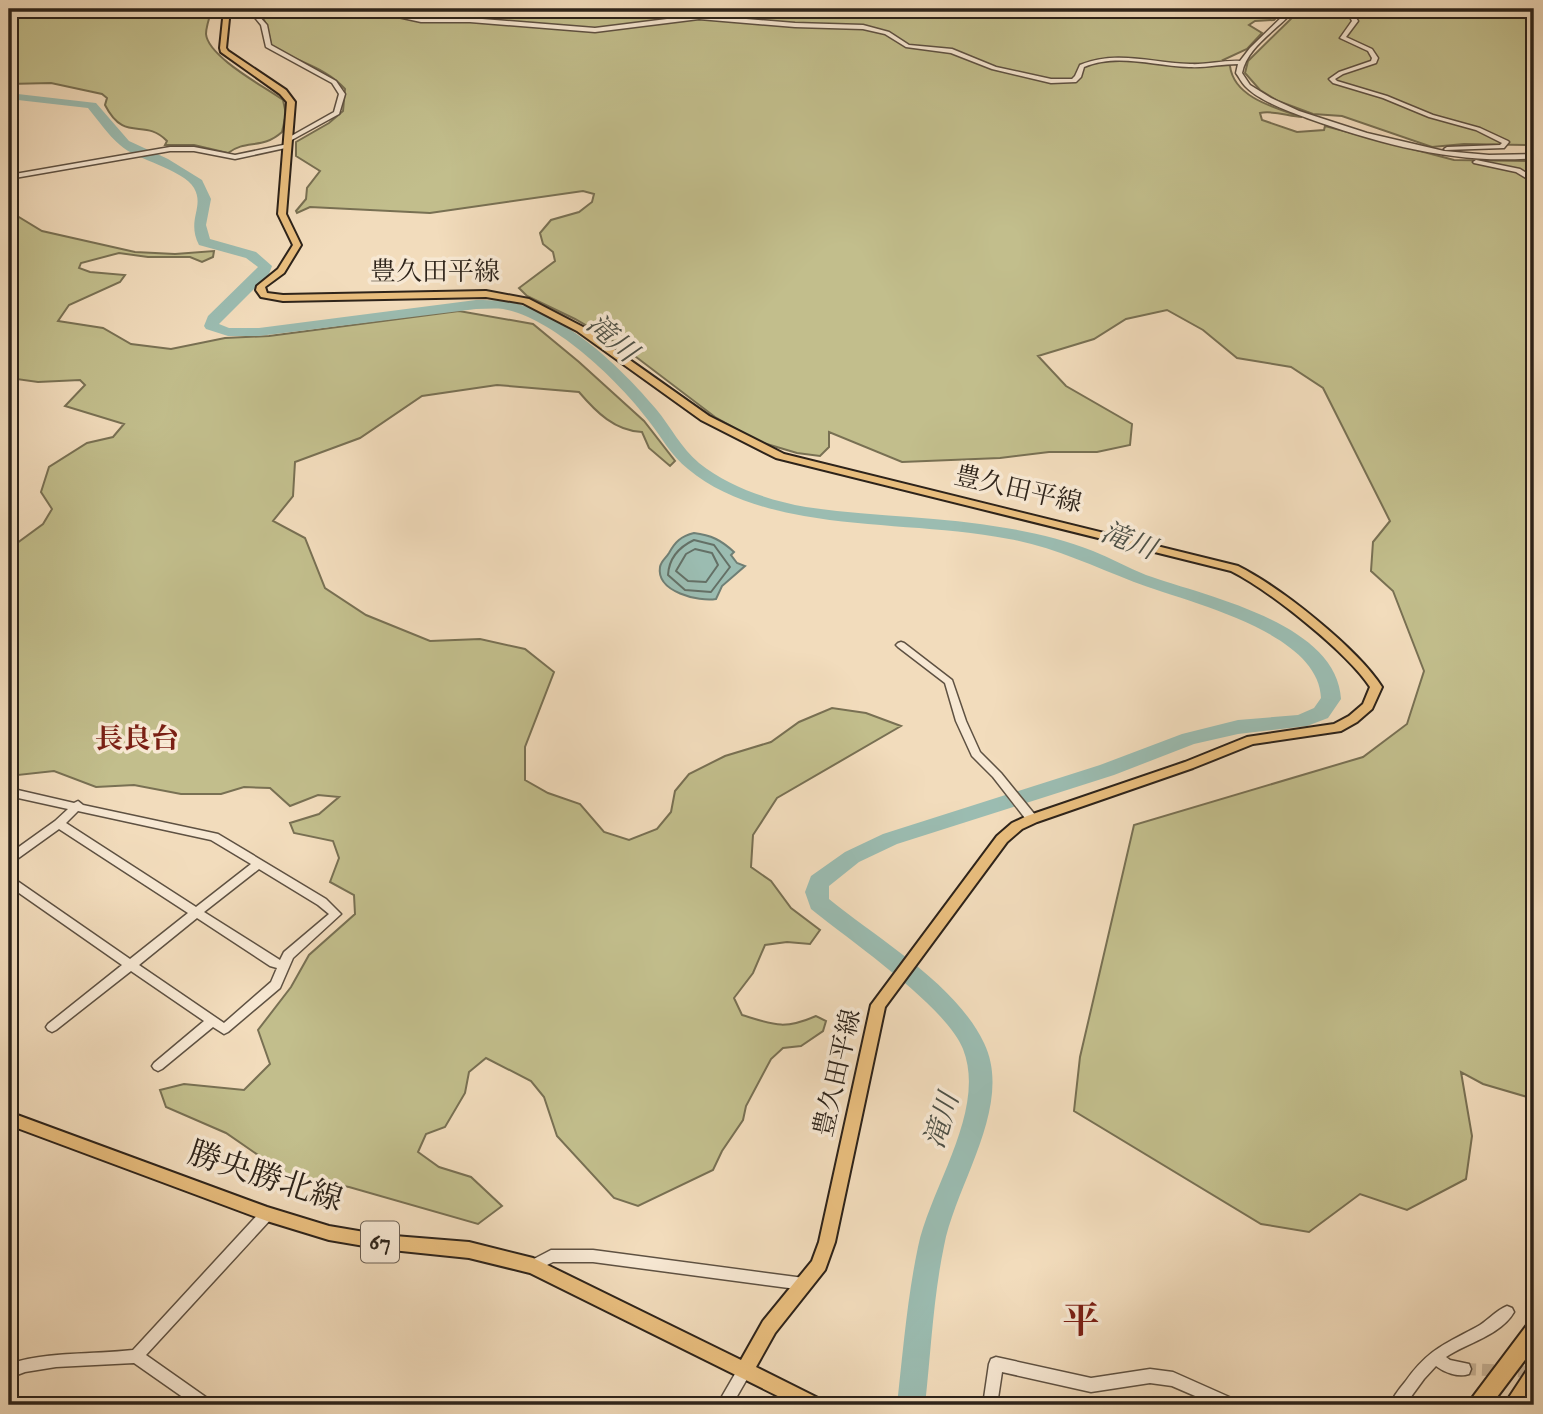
<svg xmlns="http://www.w3.org/2000/svg" width="1543" height="1414" font-family="'IM FELL English','Noto Serif JP',serif">
<rect width="100%" height="100%" fill="#f2dcbc"/>
<filter id="stains"><feTurbulence type="fractalNoise" baseFrequency=".00286" numOctaves="4"/><feColorMatrix values="0 0 0 0 .2 0 0 0 0 .09 0 0 0 0 .02 0 0 0 .5 -.17"/></filter>
<radialGradient id="worn" r=".72"><stop offset=".6" stop-color="#630" stop-opacity="0"/><stop offset="1" stop-color="#630" stop-opacity=".3"/></radialGradient>
<!-- green -->
<path fill="#c2be8c" stroke="#787053" stroke-width="2" d="M 9,9 L 212,9 C 210,15 206,28 206,34 C 208,57 265,87 283,100 L 286,114 L 282,132 C 262,150 246,139 228,153 L 194,145 L 165,145 L 167,141 C 144,117 125,144 105,105 L 107,98 L 102,94 L 51,83 L 9,84 Z
M 249,9 L 1285,9 L 1274,20 L 1255,21 L 1249,25 L 1262,33 L 1247,49 L 1223,60 L 1230,66 C 1234,98 1276,108 1302,117 C 1288,116 1273,110 1260,113 L 1262,120 L 1297,132 L 1324,130 L 1325,126 L 1454,160 L 1534,161 L 1534,1099 L 1483,1084 L 1461,1072 L 1472,1136 L 1466,1179 L 1407,1210 L 1360,1194 L 1309,1232 L 1261,1224 L 1074,1111 L 1080,1057 L 1134,825 L 1363,757 L 1407,724 L 1424,671 L 1393,591 L 1371,571 L 1373,542 L 1390,521 L 1323,388 L 1291,367 L 1237,358 L 1203,330 L 1167,310 L 1126,319 L 1094,339 L 1038,356 L 1066,386 L 1132,424 L 1130,445 L 1097,452 L 1049,452 L 1000,458 L 902,462 L 829,432 L 829,447 L 820,456 L 797,453 L 760,442 L 715,417 L 623,347 L 575,319 L 527,296 L 519,288 L 555,261 L 553,252 L 543,244 L 540,233 L 551,220 L 579,212 L 592,202 L 594,194 L 583,191 L 430,213 L 310,207 L 297,213 L 296,211 L 306,199 L 307,188 L 320,171 L 296,156 L 296,142 L 329,123 L 343,111 L 345,89 C 325,66 294,62 271,45 C 268,29 266,13 249,9 Z
M 1301,9 L 1534,9 L 1534,145 L 1464,144 L 1432,147 L 1342,116 L 1313,114 L 1278,101 L 1260,90 L 1245,73 L 1248,61 Z
M 9,211 L 42,231 L 135,252 L 175,254 L 214,251 L 213,257 L 202,262 L 190,257 L 148,257 L 119,253 L 81,263 L 79,268 L 90,272 L 125,275 L 120,282 L 69,305 L 58,321 L 103,328 L 131,344 L 171,349 L 225,338 L 269,336 L 459,311 L 533,324 L 579,362 L 644,421 L 675,461 L 670,466 L 649,448 L 642,432 C 615,431 596,412 579,392 L 497,385 L 422,396 L 360,438 L 295,462 L 293,496 L 273,521 L 305,538 L 325,588 L 366,615 L 430,641 L 480,639 L 525,649 L 554,672 L 525,747 L 525,780 L 548,793 L 580,804 L 604,832 L 629,840 L 657,829 L 671,812 L 675,791 L 689,774 L 725,756 L 771,742 L 799,722 L 832,708 L 866,713 L 901,726 L 777,798 L 753,835 L 751,867 L 771,881 L 791,908 L 820,930 L 810,944 L 787,942 L 765,945 L 753,973 L 734,998 L 742,1015 C 774,1025 784,1030 816,1016 L 826,1021 L 823,1031 L 801,1046 L 783,1048 L 771,1059 L 746,1106 L 743,1120 L 722,1151 L 713,1170 L 638,1206 L 614,1198 L 557,1136 L 544,1097 L 531,1081 L 486,1058 L 469,1072 L 465,1093 L 445,1127 L 426,1134 L 418,1152 L 439,1167 L 471,1177 L 502,1206 L 478,1224 L 349,1187 L 290,1177 L 226,1133 L 166,1107 L 160,1090 L 184,1084 L 244,1090 L 270,1064 L 258,1030 L 291,987 L 309,955 L 355,914 L 354,895 L 330,882 L 339,858 L 333,841 L 294,833 L 290,823 L 319,814 L 339,797 L 318,795 L 290,806 L 270,788 L 244,787 L 221,794 L 181,794 L 134,785 L 96,787 L 54,771 L 9,776 L 9,549 L 43,524 L 52,509 L 41,492 L 49,467 L 87,443 L 113,437 L 124,424 L 65,406 L 85,385 L 80,380 L 38,382 L 9,378 Z"/>
<!-- water -->
<path fill="#9bbcb1" stroke="#6f7f75" stroke-width="2" d="M 694,533 C 711,535 721,540 734,552 L 731,555 L 737,563 L 745,566 L 722,586 L 716,599 C 699,602 656,592 660,567 C 661,561 666,558 669,553 C 675,542 681,536 694,533 Z"/>
<g fill="none" stroke-linecap="round" stroke-linejoin="round">
<!-- shore -->
<path stroke="#647066" stroke-width="2" d="M 694,540 L 714,545 L 730,567 L 711,592 L 685,590 L 668,575 C 669,558 679,547 694,540 Z
M 695,549 L 712,553 L 718,565 L 706,582 L 688,581 L 676,571 L 686,554 Z"/>
<!-- river -->
<path fill="#9bbcb1" fill-rule="evenodd" d="M 9,93 L 96,103 L 129,141 L 168,159 L 202,180 L 211,199 L 206,225 L 210,239 L 256,252 L 272,266 L 269,274 L 219,324 L 229,328 L 259,328 L 476,300 C 485,300 494,300 503,301 C 559,308 621,367 656,409 C 671,427 681,448 699,463 C 729,487 768,500 806,507 C 872,517 940,516 1006,528 C 1036,533 1065,540 1093,551 C 1111,558 1128,568 1146,575 C 1204,596 1337,622 1341,699 L 1328,718 L 1307,726 L 1238,734 L 1194,744 L 1114,775 L 897,844 L 859,862 L 829,886 L 829,899 C 878,939 956,984 984,1043 C 1014,1105 956,1183 944,1246 C 933,1299 931,1352 925,1405 L 897,1405 C 903,1352 907,1299 918,1247 C 931,1186 987,1110 963,1049 C 946,1006 849,940 811,909 L 805,892 L 811,876 L 845,852 L 883,834 L 1100,765 L 1182,734 L 1238,720 L 1298,715 L 1314,708 L 1321,698 C 1319,631 1186,602 1134,582 C 1092,566 1054,547 1009,539 C 941,526 872,528 804,516 C 764,509 720,496 688,469 C 671,456 661,436 648,420 C 618,380 553,318 503,309 C 494,308 485,309 476,309 L 259,336 L 228,336 L 206,329 L 204,326 L 208,316 L 258,267 L 246,258 L 199,245 C 186,220 205,207 194,188 C 183,169 136,160 120,145 C 108,135 98,120 88,108 L 9,99 Z"/>
<!-- minor-tunnel -->
<path stroke="#cbb79c" stroke-width="12" stroke-dasharray="12 6" stroke-linecap="butt" d="M 1464,1369 L 1534,1372"/>
<!-- minor casing -->
<g stroke="#5e5142" stroke-width="3">
<path id="minor" d="M 262,9 L 269,9 L 258,15 L 267,25 L 271,45 L 336,81 L 345,94 L 339,114 L 288,142 L 286,141 L 286,139 L 334,112 L 339,94 L 332,83 L 266,47 L 261,25 L 252,14 Z
M 361,9 L 371,9 L 421,18 L 470,18 L 595,28 L 699,15 L 795,23 L 863,25 L 889,32 L 909,45 L 952,49 L 996,67 L 1051,79 L 1072,79 L 1075,76 L 1080,65 C 1117,50 1152,63 1190,64 C 1207,65 1223,60 1240,61 L 1250,48 L 1290,9 L 1295,9 C 1279,29 1247,46 1242,73 L 1250,85 L 1271,98 L 1299,111 L 1367,133 L 1444,151 L 1489,155 L 1534,154 L 1534,158 C 1457,165 1380,144 1307,118 C 1289,111 1259,101 1245,86 C 1242,83 1239,77 1236,73 L 1238,64 C 1222,64 1205,68 1189,67 C 1153,66 1118,53 1084,67 L 1081,77 L 1076,82 L 1051,83 L 992,69 L 951,53 L 906,47 L 885,34 L 863,29 L 795,27 L 699,19 L 595,32 L 470,22 L 421,22 Z
M 1346,9 L 1350,9 L 1358,21 L 1346,37 L 1372,49 L 1378,58 L 1376,63 L 1343,74 L 1335,79 L 1337,81 L 1387,96 L 1433,115 L 1480,128 L 1508,141 L 1509,142 L 1504,148 L 1445,150 L 1444,149 L 1447,147 L 1500,145 L 1502,143 L 1476,130 L 1429,117 L 1383,98 L 1333,83 L 1329,79 L 1339,72 L 1371,61 L 1372,58 L 1368,51 L 1340,38 L 1352,21 Z
M 288,144 L 291,146 L 290,147 L 235,159 L 194,151 L 170,151 L 9,179 L 9,175 L 170,147 L 194,147 L 235,155 Z
M 1476,160 L 1520,169 L 1534,178 L 1534,183 L 1516,172 L 1474,163 L 1473,162 Z
M 901,642 L 904,643 L 952,680 L 966,721 L 980,752 L 1001,773 L 1036,816 L 1037,819 L 1036,822 L 1028,822 L 993,777 L 972,756 L 956,721 L 945,683 L 898,647 L 896,645 L 898,643 Z
M 9,788 L 74,803 L 78,801 L 83,805 L 218,834 L 326,899 L 341,914 L 293,958 L 280,988 L 228,1032 L 224,1034 L 213,1027 L 162,1069 L 158,1071 L 154,1069 L 152,1066 L 154,1063 L 204,1021 L 131,971 L 56,1030 L 52,1032 L 48,1030 L 46,1027 L 48,1024 L 122,965 L 9,886 L 9,877 L 13,878 L 130,959 L 188,913 L 59,829 L 13,862 L 9,863 L 9,854 L 55,821 L 68,809 L 9,796 ZM 78,811 L 211,840 L 251,864 L 196,907 L 66,823 ZM 259,869 L 318,905 L 329,914 L 284,952 L 280,960 L 204,912 ZM 197,918 L 270,966 L 277,968 L 271,982 L 224,1023 L 139,965 Z
M 267,1208 L 272,1210 L 273,1214 L 272,1218 L 146,1355 L 210,1400 L 212,1405 L 194,1405 L 134,1363 L 56,1367 L 25,1372 L 9,1378 L 9,1364 C 49,1351 91,1355 133,1350 L 262,1210 Z
M 551,1250 L 593,1250 L 804,1278 L 809,1280 L 811,1284 L 809,1288 L 804,1290 L 593,1262 L 553,1262 L 533,1272 L 528,1270 L 526,1266 L 528,1262 Z
M 1507,1306 L 1512,1308 L 1514,1312 C 1501,1335 1467,1343 1446,1357 L 1450,1360 L 1469,1364 L 1471,1369 L 1469,1374 C 1458,1378 1444,1372 1436,1366 L 1424,1379 L 1405,1405 L 1390,1405 C 1393,1397 1399,1389 1405,1382 C 1429,1348 1446,1344 1480,1325 C 1489,1319 1497,1310 1507,1306 Z
M 996,1357 L 1091,1378 L 1150,1369 L 1173,1372 L 1236,1400 L 1238,1405 L 1216,1405 L 1172,1386 L 1150,1383 L 1091,1392 L 1002,1372 L 997,1405 L 983,1405 L 989,1364 L 991,1359 Z
M 744,1365 L 749,1367 L 751,1372 L 732,1405 L 717,1405 L 739,1367 Z"/>
</g>
<!-- major casing -->
<g stroke="#2d231a" stroke-width="4">
<path id="major" d="M 224,9 L 230,9 L 226,48 L 228,51 L 286,90 L 295,102 L 286,214 L 301,245 L 284,273 L 265,287 L 267,293 L 283,295 L 486,291 L 529,299 L 583,327 L 709,416 L 784,454 L 1238,566 C 1280,587 1357,648 1382,687 L 1372,709 L 1357,722 L 1341,731 L 1253,744 L 1193,768 L 1037,822 L 1022,829 L 1007,842 L 885,1007 L 835,1242 L 825,1270 L 775,1333 L 756,1367 L 820,1399 L 823,1405 L 796,1405 L 530,1273 L 469,1258 L 382,1249 L 329,1240 L 267,1221 L 9,1125 L 9,1112 L 267,1207 L 329,1226 L 382,1235 L 469,1242 L 533,1258 L 741,1360 L 763,1321 L 812,1261 L 819,1242 L 871,1005 L 997,836 L 1012,823 L 1027,816 L 1185,762 L 1247,737 L 1334,724 L 1349,716 L 1363,704 L 1370,687 C 1347,652 1269,590 1231,571 L 776,458 L 701,420 L 577,331 L 523,303 L 486,297 L 283,301 L 261,297 L 256,290 L 257,286 L 278,269 L 293,245 L 278,214 L 287,102 L 280,94 L 221,52 L 220,48 Z"/>
</g>
<!-- highway casing -->
<g stroke="#2d231a" stroke-width="4">
<path id="highway" d="M 1534,1323 L 1534,1348 L 1491,1405 L 1469,1405 L 1472,1398 L 1527,1325 Z
M 1534,1367 L 1534,1394 L 1526,1405 L 1504,1405 L 1527,1370 Z"/>
</g>
<!-- minor -->
<use href="#minor" fill="#f7e8d3" fill-rule="evenodd"/>
<!-- major -->
<use href="#major" fill="#e9be7e" fill-rule="evenodd"/>
<!-- highway -->
<use href="#highway" fill="#e9be7e" fill-rule="evenodd"/>
</g>
<g text-anchor="middle" dominant-baseline="central" stroke-width="7" stroke-linejoin="round" paint-order="stroke">
<!-- shield labels -->
<rect fill="#f7e8d3" stroke="#6a5e52" stroke-width="2" x="361" y="1221.5" width="38" height="41" rx="5"/>
<g font-size="24" font-weight="bold" fill="#2d231a">
<text x="380" y="1242">67</text>
</g>
<!-- street labels -->
<g font-size="26" fill="#2d231a" stroke="#f7e8d3">
<text x="435" y="272">豊久田平線</text>
<text transform="translate(1018 490) rotate(13)">豊久田平線</text>
<text transform="translate(838 1073) rotate(-77)">豊久田平線</text>
</g>
<!-- water labels -->
<g font-size="28" font-style="italic" fill="#4e5147" stroke="#f7e8d3">
<text transform="translate(611 339) rotate(41)">滝川</text>
<text transform="translate(1128 542) rotate(21)">滝川</text>
<text transform="translate(943 1121) rotate(-73)">滝川</text>
</g>
<!-- neighbourhood labels -->
<g font-size="28" font-weight="bold" fill="#7a1f14" stroke="#f7e8d3">
<text x="137" y="740">長良台</text>
</g>
<!-- near-street labels -->
<g font-size="32" fill="#2d231a" stroke="#f7e8d3">
<text transform="translate(265 1178) rotate(18)">勝央勝北線</text>
</g>
<!-- near-quarter labels -->
<g font-size="37" font-weight="bold" fill="#7a1f14" stroke="#f7e8d3">
<text x="1081" y="1323">平</text>
</g>
</g>
<!-- margin -->
<rect width="1543" height="1414" fill="none" stroke="#f2dcbc" stroke-width="35"/>
<rect x="10" y="10" width="1522" height="1393" fill="none" stroke="#2d231a" stroke-width="3.5"/>
<rect x="18" y="18" width="1508" height="1379" fill="none" stroke="#2d231a" stroke-width="2"/>
<rect width="100%" height="100%" filter="url(#stains)"/>
<rect width="100%" height="100%" fill="url(#worn)"/>
</svg>
